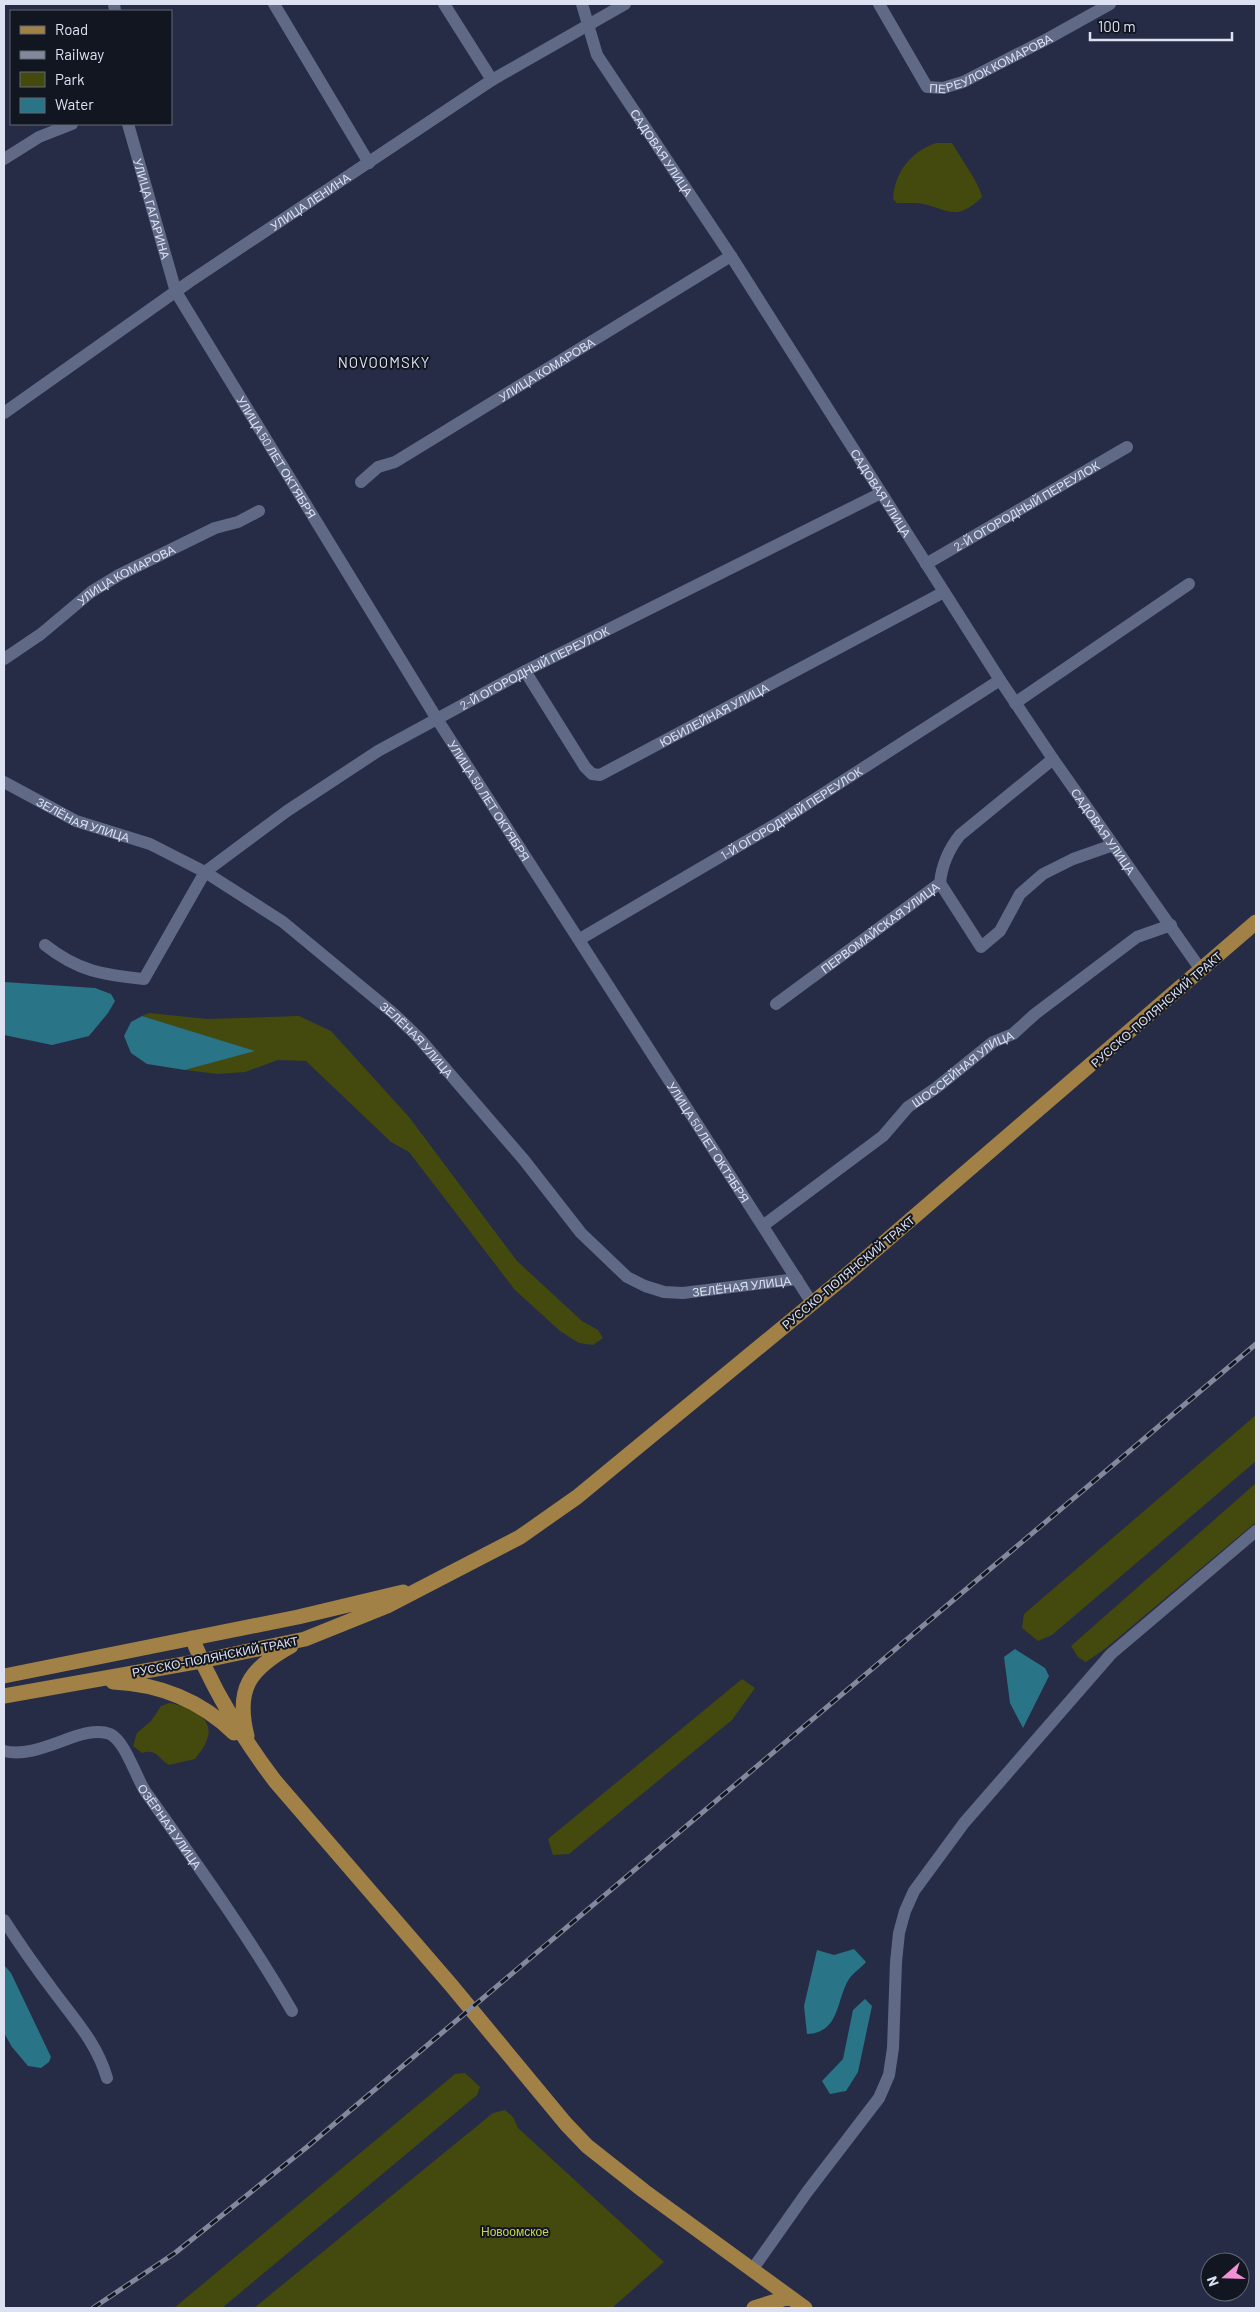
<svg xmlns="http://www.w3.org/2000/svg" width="1260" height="2312" font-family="Barlow,sans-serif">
<rect width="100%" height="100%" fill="#262c45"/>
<!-- green -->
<path fill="#44490d" d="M 936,143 L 952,143 C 961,159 979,182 982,197 C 954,225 946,206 917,203 C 910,203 904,203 897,203 L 893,199 C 895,171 911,152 936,143 Z
M 149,1013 L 207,1019 L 299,1016 L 331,1031 L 409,1117 L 517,1261 L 582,1321 L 598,1330 L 603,1338 L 593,1345 L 579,1343 L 560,1331 L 515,1290 L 409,1152 L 391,1142 L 306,1061 L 278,1060 L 245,1072 L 218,1074 L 185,1070 L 253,1051 L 142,1016 Z
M 1256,1415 L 1256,1461 L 1052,1635 L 1038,1641 L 1022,1628 L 1024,1614 Z
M 1256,1483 L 1256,1522 L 1106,1648 L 1086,1662 L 1078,1657 L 1071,1646 Z
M 742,1679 L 755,1688 L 732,1720 L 569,1854 L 553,1855 L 548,1839 Z
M 169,1703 C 187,1706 218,1717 206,1742 C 204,1748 199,1753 195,1759 L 169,1765 C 158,1758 156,1748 142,1753 L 133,1746 L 137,1733 L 151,1721 L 161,1706 Z
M 465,2073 L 480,2087 L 477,2095 L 222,2308 L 174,2308 L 455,2074 Z
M 505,2110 L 513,2117 L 518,2128 L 664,2262 L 612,2308 L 254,2308 L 493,2113 Z"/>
<!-- water -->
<path fill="#297487" d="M 4,982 L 95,988 L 111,994 L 115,1001 L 108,1013 L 89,1036 L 52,1045 L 4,1035 Z
M 142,1016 L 255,1051 L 185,1070 L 147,1064 L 131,1053 L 124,1036 L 131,1022 Z
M 1015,1649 L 1045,1668 L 1049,1676 L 1023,1728 L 1010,1703 L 1004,1657 Z
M 854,1949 L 866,1962 C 861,1968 853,1973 849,1979 C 836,2000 840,2033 807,2034 L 804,2006 L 817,1950 L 834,1955 Z
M 4,1965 L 11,1973 L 51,2057 L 49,2062 L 41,2068 L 28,2066 L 12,2047 L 4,2033 Z
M 865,1999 L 872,2006 L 858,2072 L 846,2091 L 830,2094 L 822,2081 L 843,2059 L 853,2010 Z"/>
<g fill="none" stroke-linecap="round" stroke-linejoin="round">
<!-- minor -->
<g stroke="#606985" stroke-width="12">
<path d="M 114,4 L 115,11"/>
<path d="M 274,4 L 369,163"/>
<path d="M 444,4 L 492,80"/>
<path id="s1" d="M 582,4 L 597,55 L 731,256 L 1000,680 L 1053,759 L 1201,970"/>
<path id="s2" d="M 879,4 L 927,87 L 943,88 L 963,82 L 1049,38 L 1110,4"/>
<path id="s3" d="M 128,124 L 176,292 L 437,719 L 812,1303"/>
<path d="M 4,159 L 39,137 L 72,124"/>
<path id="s4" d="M 4,413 L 189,282 L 492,80 L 625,4"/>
<path id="s5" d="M 361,482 L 378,467 L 395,462 L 731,256"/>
<path id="s6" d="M 926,564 L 1127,447"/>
<path id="s7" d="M 4,659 L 41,634 L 91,592 L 119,575 L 215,528 L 238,522 L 259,511"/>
<path id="s8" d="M 525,671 L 585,767 L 592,774 L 600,775 L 944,592"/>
<path d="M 1015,703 L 1189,584"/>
<path id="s9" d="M 4,782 L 76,821 L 150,844 L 205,872 L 283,922 L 393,1013 L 419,1038 L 524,1160 L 581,1233 L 627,1277 L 645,1286 L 664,1292 L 683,1293 L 797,1279"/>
<path d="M 940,883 L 981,947 L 1000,931 L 1020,894 L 1043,874 L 1073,859 L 1113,845"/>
<path id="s10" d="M 580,939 L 776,824 L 1000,680"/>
<path id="s11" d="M 45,945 C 78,971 103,975 144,979 L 205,872 L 287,811 L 378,751 L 525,671 L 881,493"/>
<path id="s12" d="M 776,1004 L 940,883 C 942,864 948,850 960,835 L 1053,759"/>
<path id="s13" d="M 764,1225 L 883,1136 L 908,1107 L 936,1088 L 993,1042 L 1013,1034 L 1035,1014 L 1137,937 L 1171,925"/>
<path id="s14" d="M 4,1751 C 40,1760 82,1723 110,1734 C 125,1741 136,1777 145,1791 C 196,1863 248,1935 292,2011"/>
<path d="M 4,1920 C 20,1945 37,1969 55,1993 C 76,2021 97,2044 107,2078"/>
<path d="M 752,2270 L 807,2192 L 879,2098 L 889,2075 L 893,2048 L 896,1962 L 899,1933 L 905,1911 L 914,1891 L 964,1823 L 1111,1654 L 1256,1531"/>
</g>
<!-- major -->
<path stroke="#a18145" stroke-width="15" d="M 192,1638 C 213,1690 241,1736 275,1781 L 451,1985 L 566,2124 L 587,2146 L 644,2191 L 805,2308
M 4,1676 L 298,1617 L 403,1592
M 113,1682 C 159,1684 200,1700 234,1733
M 4,1696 L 201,1661 L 305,1639 L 387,1606 L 520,1537 L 577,1497 L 843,1278 L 1256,922
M 247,1736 C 235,1688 250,1669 291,1646
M 754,2308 L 789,2297"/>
<!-- rail casing -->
<g stroke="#83889d" stroke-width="5">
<path id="rail" d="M 93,2308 L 175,2253 L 307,2147 L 1256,1344"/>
</g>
<!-- rail -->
<use href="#rail" stroke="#121621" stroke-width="3" stroke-dasharray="9" stroke-linecap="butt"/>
</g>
<g text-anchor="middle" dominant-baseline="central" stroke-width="4" stroke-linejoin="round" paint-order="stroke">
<!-- street labels -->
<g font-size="12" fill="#dde2f3" stroke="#121621">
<text stroke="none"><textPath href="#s2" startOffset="165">ПЕРЕУЛОК КОМАРОВА</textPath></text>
<text stroke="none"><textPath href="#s1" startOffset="170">САДОВАЯ УЛИЦА</textPath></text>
<text stroke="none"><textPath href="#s4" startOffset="372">УЛИЦА ЛЕНИНА</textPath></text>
<text stroke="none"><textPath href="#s3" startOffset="88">УЛИЦА ГАГАРИНА</textPath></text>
<text stroke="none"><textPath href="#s5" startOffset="218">УЛИЦА КОМАРОВА</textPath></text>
<text stroke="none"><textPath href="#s3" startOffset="368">УЛИЦА 50 ЛЕТ ОКТЯБРЯ</textPath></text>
<text stroke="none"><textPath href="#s1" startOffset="575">САДОВАЯ УЛИЦА</textPath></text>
<text stroke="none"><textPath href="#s6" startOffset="116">2-Й ОГОРОДНЫЙ ПЕРЕУЛОК</textPath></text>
<text stroke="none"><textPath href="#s7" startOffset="149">УЛИЦА КОМАРОВА</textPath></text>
<text stroke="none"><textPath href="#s11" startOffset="618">2-Й ОГОРОДНЫЙ ПЕРЕУЛОК</textPath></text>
<text stroke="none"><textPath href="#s8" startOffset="260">ЮБИЛЕЙНАЯ УЛИЦА</textPath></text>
<text stroke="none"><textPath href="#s3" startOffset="772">УЛИЦА 50 ЛЕТ ОКТЯБРЯ</textPath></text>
<text stroke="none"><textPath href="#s10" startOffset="246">1-Й ОГОРОДНЫЙ ПЕРЕУЛОК</textPath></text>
<text stroke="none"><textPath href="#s9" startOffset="88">ЗЕЛЁНАЯ УЛИЦА</textPath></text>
<text stroke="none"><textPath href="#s1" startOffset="980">САДОВАЯ УЛИЦА</textPath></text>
<text stroke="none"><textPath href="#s12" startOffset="129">ПЕРВОМАЙСКАЯ УЛИЦА</textPath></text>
<text transform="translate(1156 1009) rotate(-41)">РУССКО-ПОЛЯНСКИЙ ТРАКТ</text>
<text stroke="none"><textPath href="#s9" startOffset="492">ЗЕЛЁНАЯ УЛИЦА</textPath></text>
<text stroke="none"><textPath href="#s13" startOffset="254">ШОССЕЙНАЯ УЛИЦА</textPath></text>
<text stroke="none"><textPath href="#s3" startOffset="1178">УЛИЦА 50 ЛЕТ ОКТЯБРЯ</textPath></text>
<text transform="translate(848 1272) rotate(-40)">РУССКО-ПОЛЯНСКИЙ ТРАКТ</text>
<text stroke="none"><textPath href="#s9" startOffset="928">ЗЕЛЁНАЯ УЛИЦА</textPath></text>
<text transform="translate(215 1656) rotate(-11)">РУССКО-ПОЛЯНСКИЙ ТРАКТ</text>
<text stroke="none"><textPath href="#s14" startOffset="220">ОЗЁРНАЯ УЛИЦА</textPath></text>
</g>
<!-- park labels -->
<g font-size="12" fill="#c8d54a" stroke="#121621">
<text x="515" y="2231">Новоомское</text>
</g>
<!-- quarter labels -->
<g font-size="15" letter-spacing="1" fill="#dde2f3" stroke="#121621">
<text x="384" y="362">NOVOOMSKY</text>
</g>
</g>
<!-- border -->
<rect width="1260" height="2312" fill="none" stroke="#dde2f3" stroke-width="10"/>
<!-- legend -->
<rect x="10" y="10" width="162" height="115" fill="#121621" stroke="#636875"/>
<rect x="20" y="26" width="25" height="8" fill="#a18145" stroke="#636875"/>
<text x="55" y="35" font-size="15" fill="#dde2f3">Road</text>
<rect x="20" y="51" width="25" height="8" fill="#83889d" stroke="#636875"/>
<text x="55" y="60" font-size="15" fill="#dde2f3">Railway</text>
<rect x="20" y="72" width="25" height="15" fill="#44490d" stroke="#636875"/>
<text x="55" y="85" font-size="15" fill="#dde2f3">Park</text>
<rect x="20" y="98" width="25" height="15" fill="#297487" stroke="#636875"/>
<text x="55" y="110" font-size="15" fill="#dde2f3">Water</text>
<!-- north arrow -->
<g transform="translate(1225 2277) rotate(250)"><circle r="24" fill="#121621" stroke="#636875"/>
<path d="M0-4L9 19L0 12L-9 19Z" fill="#f391d6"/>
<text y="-8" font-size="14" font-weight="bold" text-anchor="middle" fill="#dde2f3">N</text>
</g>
<!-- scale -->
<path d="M1090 32v8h142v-8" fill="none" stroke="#dde2f3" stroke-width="2.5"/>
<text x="1098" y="32" font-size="15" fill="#dde2f3" stroke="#121621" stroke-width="4" paint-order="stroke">100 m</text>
</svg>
